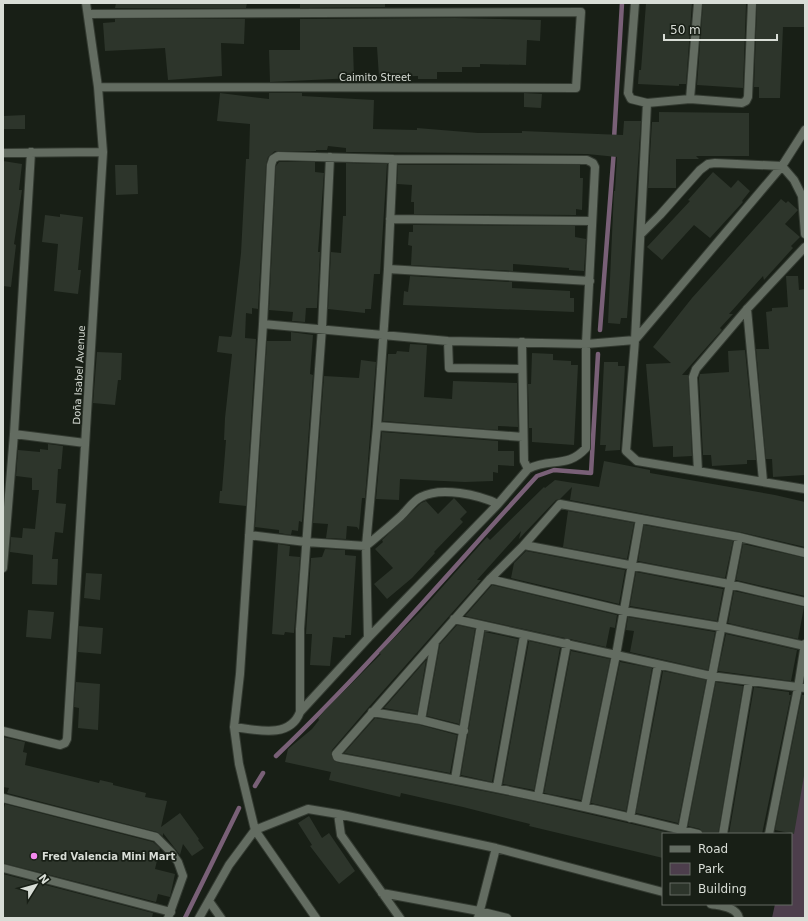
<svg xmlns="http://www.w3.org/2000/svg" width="808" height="921" font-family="'DejaVu Sans',sans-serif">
<rect width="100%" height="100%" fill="#181f16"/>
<!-- green -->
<path fill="#4d3e4c" d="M 805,761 L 805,918 L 772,918 L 775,904 L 791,904 L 790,834 Z"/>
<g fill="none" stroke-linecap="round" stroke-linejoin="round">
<!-- stream -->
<path stroke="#796077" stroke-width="4.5" d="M 614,139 L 622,3
M 600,330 L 614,150
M 276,756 C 368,668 451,570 537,476 L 554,470 L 591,473 L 598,354
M 255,786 L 263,773
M 185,918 L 239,808"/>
</g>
<!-- building -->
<path fill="#2d352b" d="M 116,3 L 247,3 L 246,8 L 115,8 Z
M 300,3 L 385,3 L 385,7 L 300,8 Z
M 646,3 L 692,3 L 686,84 L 679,84 L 679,86 L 638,84 L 639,70 L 641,70 Z
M 703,3 L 746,4 L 743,88 L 697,85 Z
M 757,4 L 805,4 L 804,27 L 783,27 L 780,98 L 759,98 L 759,87 L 754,87 Z
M 455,18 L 541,20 L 540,41 L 527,40 L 526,65 L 480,64 L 480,67 L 462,67 L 462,72 L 437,72 L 437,79 L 418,79 L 418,76 L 379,77 L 377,47 L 353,47 L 354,78 L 270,82 L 269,50 L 300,50 L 300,19 Z
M 115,19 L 245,19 L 244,44 L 221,43 L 222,76 L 168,80 L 165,48 L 105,51 L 103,23 L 115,22 Z
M 220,93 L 269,99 L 269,93 L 302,93 L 302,96 L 374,100 L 373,129 L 417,130 L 417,128 L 478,133 L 522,133 L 522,131 L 623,135 L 624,121 L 641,121 L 627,318 L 621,318 L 620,324 L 608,323 L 614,191 L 615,191 L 617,157 L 587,154 L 346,152 L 346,148 L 328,146 L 327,150 L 316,150 L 316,151 L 275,151 L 268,157 L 266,165 L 258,309 L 252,308 L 252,314 L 246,313 L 245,338 L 256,339 L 246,506 L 219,503 L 220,491 L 222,491 L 226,440 L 224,440 L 225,418 L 232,354 L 217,352 L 219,336 L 231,337 L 232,334 L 241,253 L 246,159 L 249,159 L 250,124 L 217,121 Z
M 524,93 L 542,94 L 541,108 L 524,107 Z
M 659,112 L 749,113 L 749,156 L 696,156 L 699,159 L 676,159 L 676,188 L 648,188 L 652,122 L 659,122 Z
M 25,115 L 25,129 L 3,129 L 3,116 Z
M 3,161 L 22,164 L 19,190 L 22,190 L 14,244 L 16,245 L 11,287 L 3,286 Z
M 279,162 L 315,162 L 315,172 L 324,173 L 318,252 L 320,252 L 317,308 L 306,308 L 305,322 L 292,321 L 293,312 L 269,310 L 276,166 Z
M 346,163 L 387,164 L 380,274 L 374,274 L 371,309 L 365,309 L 365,313 L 328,309 L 331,252 L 341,253 L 343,216 L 346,216 Z
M 115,165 L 137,165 L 138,194 L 116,195 Z
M 398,165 L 580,165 L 580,178 L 583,178 L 582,210 L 576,209 L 576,215 L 414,214 L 414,202 L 411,202 L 412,185 L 397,184 Z
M 713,172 L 731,188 L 738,180 L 750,191 L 742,201 L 743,202 L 710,238 L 694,225 L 662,260 L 647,247 L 690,201 L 688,200 Z
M 781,199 L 786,203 L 788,201 L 798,210 L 785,224 L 800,237 L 791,246 L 793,248 L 764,280 L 763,276 L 729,314 L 733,314 L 720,328 L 722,330 L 713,340 L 682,375 L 688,375 L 692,456 L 673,457 L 673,446 L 653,447 L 646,364 L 671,363 L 653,347 L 692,298 Z
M 60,214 L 83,217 L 78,270 L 81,270 L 78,294 L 54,291 L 58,244 L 42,242 L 45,215 L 60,217 Z
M 413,225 L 575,226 L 575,237 L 586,239 L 584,271 L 569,270 L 569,268 L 513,264 L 513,271 L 411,265 L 412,246 L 408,245 L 409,232 L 413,232 Z
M 410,276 L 512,282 L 512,288 L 570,291 L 570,298 L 574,298 L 574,312 L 403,305 L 404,291 L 408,292 Z
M 786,276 L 798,276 L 799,290 L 805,289 L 805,475 L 773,477 L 772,459 L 766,459 L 756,349 L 769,349 L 766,312 L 772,311 L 772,308 L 788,307 Z
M 291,332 L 313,335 L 310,374 L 313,375 L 302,522 L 299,521 L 298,531 L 292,530 L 291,535 L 279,533 L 279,530 L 255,527 L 267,341 L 291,341 Z
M 410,344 L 427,345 L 424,397 L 452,399 L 453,381 L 517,383 L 518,427 L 498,426 L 498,430 L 383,421 L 388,354 L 396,354 L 397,351 L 409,352 Z
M 745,350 L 756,460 L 747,460 L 747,464 L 712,466 L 711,455 L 703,455 L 699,378 L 700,374 L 729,372 L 728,351 Z
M 97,352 L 122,353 L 121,380 L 118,380 L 115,405 L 93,403 Z
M 532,353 L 553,354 L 553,360 L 571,361 L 571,365 L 578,365 L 574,445 L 532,442 L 532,428 L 529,428 L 528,384 L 531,384 Z
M 361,360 L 376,362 L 365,498 L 362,498 L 359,530 L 357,527 L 347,526 L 346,539 L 326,538 L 328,524 L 313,523 L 324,376 L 359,378 Z
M 604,362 L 618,362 L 618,366 L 625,366 L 620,450 L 605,451 L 606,445 L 600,445 Z
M 382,432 L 498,441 L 498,451 L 514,451 L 514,466 L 498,465 L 498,473 L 493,472 L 493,481 L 465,482 L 400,479 L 399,500 L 376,499 Z
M 48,444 L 63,446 L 61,469 L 58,469 L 56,503 L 66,504 L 63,533 L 55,532 L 52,559 L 58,559 L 57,585 L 32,584 L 33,555 L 10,552 L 11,537 L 22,538 L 23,528 L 35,529 L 39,490 L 32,490 L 32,478 L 16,476 L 18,450 L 40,452 L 40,449 L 48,450 Z
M 604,461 L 650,470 L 650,473 L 775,495 L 805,502 L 805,547 L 740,532 L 570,500 L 572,487 L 560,499 L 556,500 L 519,539 L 521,531 L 477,580 L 481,580 L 368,708 L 332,750 L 331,755 L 334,761 L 340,763 L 519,798 L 675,834 L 663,834 L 663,858 L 529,826 L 530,824 L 463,807 L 401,793 L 400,797 L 329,780 L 331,772 L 285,762 L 288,749 L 312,729 L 319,720 L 318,718 L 325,710 L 381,654 L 379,653 L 419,613 L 487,537 L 490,540 L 544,487 L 545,488 L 555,480 L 599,487 Z
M 454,498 L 467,512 L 460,519 L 463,522 L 434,552 L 435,553 L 412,578 L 387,599 L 374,584 L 393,568 L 375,549 L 383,542 L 382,540 L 421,503 L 426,501 L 438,514 Z
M 568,511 L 634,523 L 627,559 L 563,547 Z
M 644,525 L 733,541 L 725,578 L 638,561 Z
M 278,544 L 290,546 L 289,556 L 300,557 L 294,633 L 285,632 L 284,635 L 272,634 Z
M 743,544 L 805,558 L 805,596 L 736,580 Z
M 325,549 L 345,550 L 345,555 L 356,556 L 351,635 L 345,635 L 345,638 L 333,637 L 330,666 L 310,665 L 312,634 L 306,634 L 311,558 L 322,557 Z
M 526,551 L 625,570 L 619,604 L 511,578 L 514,563 Z
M 636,572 L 723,589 L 717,621 L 630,606 Z
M 86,573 L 102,574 L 100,600 L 84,598 Z
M 492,585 L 617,615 L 615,628 L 610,627 L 606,647 L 465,616 Z
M 734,591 L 804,607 L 798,639 L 728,623 Z
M 28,610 L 54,612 L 51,639 L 26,637 Z
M 628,617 L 715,632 L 708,670 L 630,652 L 634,631 L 626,630 Z
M 457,625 L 475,629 L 459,724 L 427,716 L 440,644 Z
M 79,626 L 103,628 L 101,654 L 78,652 Z
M 485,632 L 518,639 L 492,782 L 461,775 Z
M 726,634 L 797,650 L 791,681 L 718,671 Z
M 529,641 L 560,648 L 534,790 L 503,784 Z
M 571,651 L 610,659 L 581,800 L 544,793 Z
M 426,660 L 417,714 L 384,708 Z
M 620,662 L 652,668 L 626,811 L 591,803 Z
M 663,671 L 706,680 L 678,823 L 636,813 Z
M 76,682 L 100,684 L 98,730 L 78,728 L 79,708 L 74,707 Z
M 716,682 L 743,686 L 718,834 L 703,834 L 700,829 L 688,826 Z
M 754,687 L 789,692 L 789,695 L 791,695 L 762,834 L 729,834 Z
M 802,695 L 805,695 L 805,770 L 794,834 L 775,830 Z
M 375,718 L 420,725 L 457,735 L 450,773 L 344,753 Z
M 3,737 L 25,742 L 23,752 L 27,753 L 25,765 L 99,783 L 100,780 L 113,783 L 113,785 L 146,793 L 145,797 L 167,801 L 161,827 L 180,813 L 199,839 L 198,840 L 204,848 L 192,856 L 183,844 L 180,855 L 163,833 L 163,836 L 157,832 L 7,793 L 9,788 L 3,787 Z
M 5,804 L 153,842 L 160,848 L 155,869 L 175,874 L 170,897 L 158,894 L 156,902 L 3,863 L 3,812 Z
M 309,816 L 322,838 L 329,833 L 355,871 L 339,884 L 310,846 L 312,845 L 298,823 Z
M 3,874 L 153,913 L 152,918 L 3,918 Z"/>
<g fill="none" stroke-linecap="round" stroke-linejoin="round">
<!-- minor casing -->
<g stroke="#333a31" stroke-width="10">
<path id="minor" d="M 635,3 L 628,93 L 631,99 L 647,103 L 690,99 L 742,103 L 746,101 L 748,97 L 752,3
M 88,14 L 581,12 L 576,88 L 98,87
M 690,99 L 698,3
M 647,103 L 635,340 L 626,451 L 637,461 L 805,489
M 3,153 L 103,152
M 390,219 L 592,221
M 641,234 L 660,215 L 700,170 L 708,164 L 715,163 L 782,166 L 794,180 L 802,196 L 805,234
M 388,269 L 393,159 L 587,160 L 593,163 L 595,167 L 586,344 L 586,448 C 567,469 551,457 528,469 L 524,461 L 522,342
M 747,309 L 763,481
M 263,324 L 448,341 L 586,344 L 635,340 L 782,166 L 805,130
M 448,341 L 449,368 L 522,369
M 377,426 L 523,437
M 14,434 L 85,443
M 528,469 L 498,504 C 479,495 441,486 421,497 C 414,500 407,510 401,516 C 390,526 378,536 366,546 L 377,426 L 388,269 L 590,281
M 698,471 L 693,377 L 696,369 L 747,309 L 805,247
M 249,535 L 306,542 L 366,546 L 368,638
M 524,545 L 729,584 L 805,602
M 3,568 L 14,434 L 31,152
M 490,579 L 624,611 L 721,627 L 805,646
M 454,619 L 711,676 L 805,688
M 300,712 L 300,629 L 322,328 L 330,157
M 372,712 L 421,720 L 464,731
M 421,720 L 435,642
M 234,727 C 257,730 290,739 300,712 L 368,638 L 498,504
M 3,731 L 60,745 L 65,743 L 67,739 L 103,152 L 98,87 L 86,3
M 455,779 L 481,625
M 497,787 L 524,636
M 538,796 L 567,643
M 3,798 L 156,837 L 171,852 L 178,862 L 183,876 L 168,918
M 585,806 L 616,655 L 640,519
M 338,814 L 341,835 L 400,918
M 630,818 L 658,665
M 682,830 L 739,537
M 698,834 C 580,804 461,780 341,758 L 337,757 L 336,754 L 490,579 L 524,545 L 560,504 L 739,537 L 805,553
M 723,834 L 749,681
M 769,834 L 798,688 L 805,644
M 3,868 L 171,912
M 382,893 L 479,911 L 507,918
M 209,901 L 221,918
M 711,904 C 720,906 737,907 739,918
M 199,918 L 229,865 L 255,830 L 308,809 L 338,814 L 496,848 L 663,892
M 316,918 L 255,830 L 239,764 L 234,727 L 240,674 L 263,324 L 271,165 L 273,159 L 278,156 L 393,159
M 478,918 L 496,848"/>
</g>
<!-- minor -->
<use href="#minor" stroke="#636c61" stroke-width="8"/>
</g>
<!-- markers -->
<circle fill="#f589ef" stroke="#181f16" stroke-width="1.5" cx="34" cy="856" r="4"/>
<g text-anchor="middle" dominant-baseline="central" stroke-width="3.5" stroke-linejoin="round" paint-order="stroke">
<!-- street labels -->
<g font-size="10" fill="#d8ddd6" stroke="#181f16">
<text x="375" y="77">Caimito Street</text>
<text transform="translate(79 375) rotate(-87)">Doña Isabel Avenue</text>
</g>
<!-- poi labels -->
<g font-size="10" font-weight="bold" fill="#d8ddd6" stroke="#181f16" text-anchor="start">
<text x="42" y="856">Fred Valencia Mini Mart</text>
</g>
</g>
<!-- border -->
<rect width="808" height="921" fill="none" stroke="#d8ddd6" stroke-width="8"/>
<!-- legend -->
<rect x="662" y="833" width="130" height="72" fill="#181f16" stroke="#656b63"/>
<rect x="670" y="846" width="20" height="6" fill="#636c61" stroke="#656b63"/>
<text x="698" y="853" font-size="12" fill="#d8ddd6">Road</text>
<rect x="670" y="863" width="20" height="12" fill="#4d3e4c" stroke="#656b63"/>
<text x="698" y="873" font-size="12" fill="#d8ddd6">Park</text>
<rect x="670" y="883" width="20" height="12" fill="#2d352b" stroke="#656b63"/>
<text x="698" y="893" font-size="12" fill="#d8ddd6">Building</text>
<!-- north arrow -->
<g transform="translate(36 885) rotate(53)" stroke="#181f16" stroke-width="3" paint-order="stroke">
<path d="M0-3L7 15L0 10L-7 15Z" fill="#d8ddd6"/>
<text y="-6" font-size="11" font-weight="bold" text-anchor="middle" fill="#d8ddd6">N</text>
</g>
<!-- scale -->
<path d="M664 34v6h113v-6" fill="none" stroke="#d8ddd6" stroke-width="2"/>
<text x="670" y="34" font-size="12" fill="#d8ddd6" stroke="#181f16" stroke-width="3" paint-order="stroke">50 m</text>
</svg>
